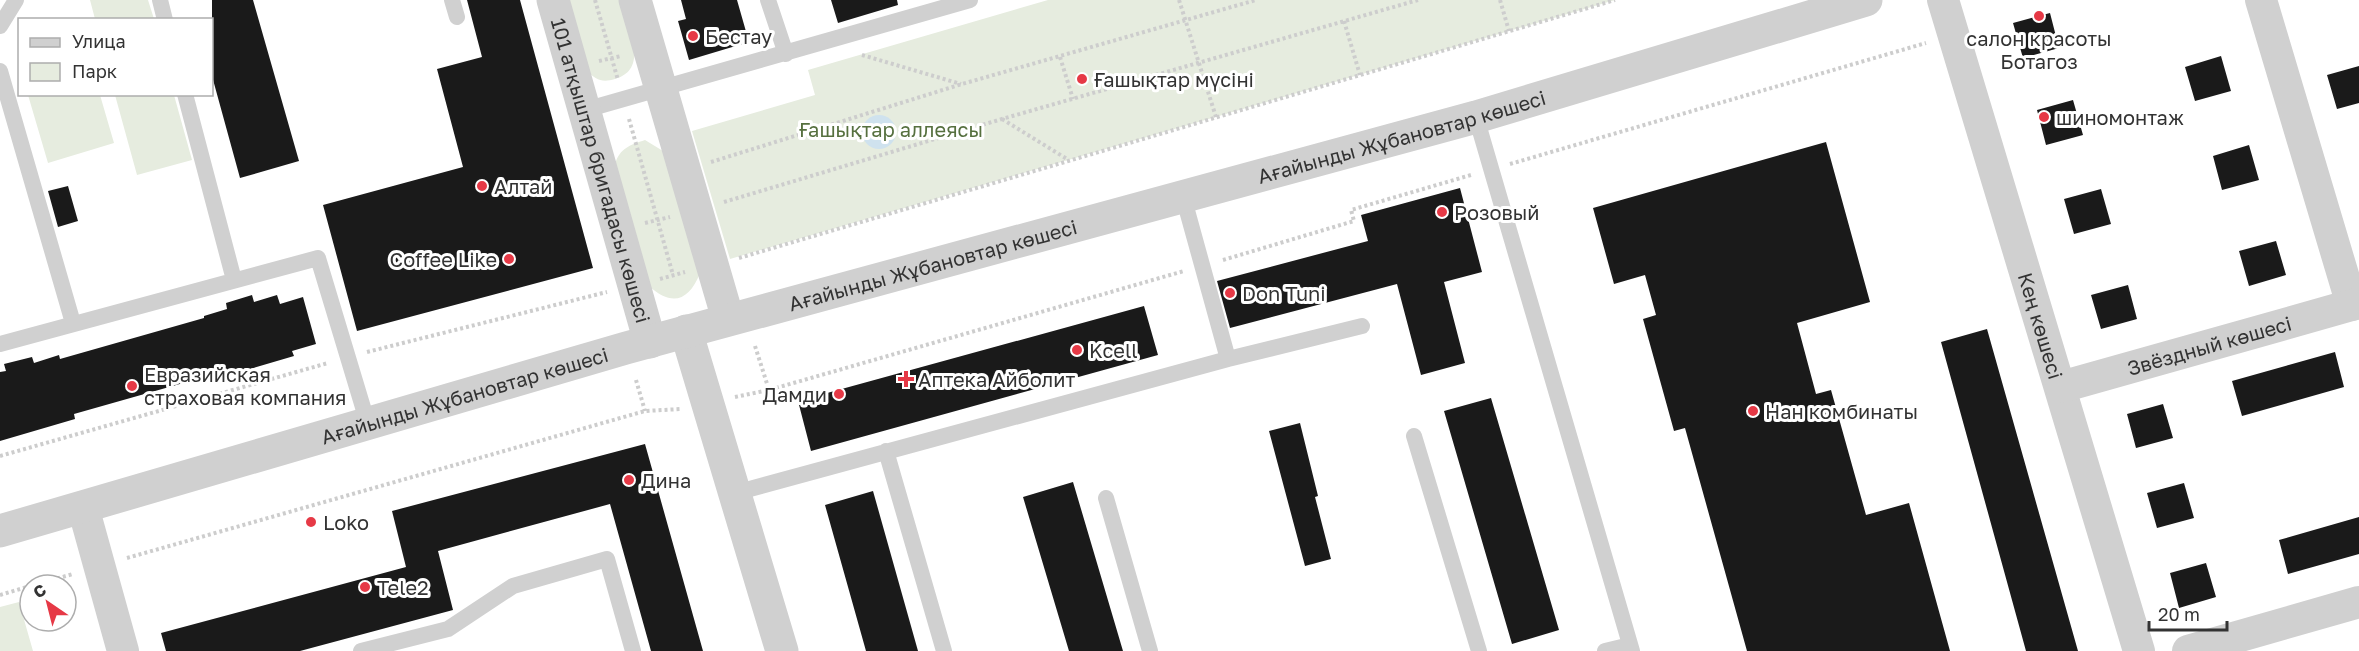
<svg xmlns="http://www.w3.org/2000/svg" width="2359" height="651" font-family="'Golos Text',sans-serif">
<rect width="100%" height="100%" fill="#fff"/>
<!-- green -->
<path fill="#e6ecdf" d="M 90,0 L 148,0 L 154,19 L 95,19 Z
M 566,0 L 620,0 C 627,25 651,69 615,79 C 602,83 596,80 586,70 Z
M 1048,0 L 1615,0 L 730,259 L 692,131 L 815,95 L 808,70 Z
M 28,95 L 100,95 L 114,143 L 48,163 Z
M 115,95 L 174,95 L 192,160 L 137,175 Z
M 645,140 L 663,151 L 700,273 C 689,301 672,307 649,286 L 615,164 C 620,148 630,145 645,140 Z
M 19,602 L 33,651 L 0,651 L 0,607 Z"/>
<!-- water -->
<path fill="#cfe2ee" d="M862 132a17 17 0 1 1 34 0a17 17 0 1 1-34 0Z"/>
<!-- building -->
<path fill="#1a1a1a" d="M 212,0 L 253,0 L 299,161 L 240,178 L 212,76 Z
M 467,0 L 520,0 L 593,268 L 357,331 L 323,205 L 463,167 L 437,69 L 482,57 Z
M 681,0 L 737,0 L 749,42 L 689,60 L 678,21 L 686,19 Z
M 831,0 L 897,0 L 898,5 L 838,23 Z
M 2050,13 L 2059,48 L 2023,58 L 2013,23 Z
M 2221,56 L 2231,91 L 2195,101 L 2185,67 Z
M 2359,66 L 2359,103 L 2337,109 L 2327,75 Z
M 2073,100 L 2083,135 L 2046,145 L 2037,110 Z
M 1826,142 L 1870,302 L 1797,323 L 1816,394 L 1831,390 L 1866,515 L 1909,503 L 1950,651 L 1747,651 L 1685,428 L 1674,431 L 1643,319 L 1656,315 L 1645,275 L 1614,284 L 1593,208 Z
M 2249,145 L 2259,180 L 2222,190 L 2213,156 Z
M 68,186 L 78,221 L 58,227 L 48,191 Z
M 1460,188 L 1482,272 L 1444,282 L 1465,363 L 1421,375 L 1397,284 L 1230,328 L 1217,281 L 1368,241 L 1361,215 Z
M 2101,189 L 2111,224 L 2074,234 L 2064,199 Z
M 2276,241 L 2286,275 L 2249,286 L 2239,251 Z
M 2128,285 L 2137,319 L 2101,329 L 2091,295 Z
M 252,295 L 254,302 L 277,295 L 280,304 L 303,297 L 316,344 L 292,351 L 294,356 L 223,377 L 222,372 L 74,414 L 75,419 L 0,441 L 0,372 L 6,371 L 4,364 L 32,357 L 34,363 L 59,355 L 60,359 L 204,318 L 204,316 L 227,309 L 226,303 Z
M 1144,306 L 1158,355 L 811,451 L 798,401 Z
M 1987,329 L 2078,651 L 2026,651 L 1941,342 Z
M 2335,352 L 2344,387 L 2242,416 L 2232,381 Z
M 1491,398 L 1559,630 L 1512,644 L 1444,411 Z
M 2163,404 L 2173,438 L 2136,448 L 2127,414 Z
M 1300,423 L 1318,496 L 1315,497 L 1331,559 L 1305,566 L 1269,431 Z
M 645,444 L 703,651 L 651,651 L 610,504 L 438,551 L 453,610 L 300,651 L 166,651 L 161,633 L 406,567 L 392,511 Z
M 1073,482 L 1123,651 L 1069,651 L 1023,497 Z
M 2184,483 L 2194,518 L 2157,528 L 2147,493 Z
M 873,491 L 918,651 L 866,651 L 825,505 Z
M 2359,517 L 2359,554 L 2288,574 L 2279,540 Z
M 2206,563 L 2216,597 L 2179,608 L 2170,573 Z"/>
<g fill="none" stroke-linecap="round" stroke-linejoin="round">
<!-- path -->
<path stroke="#cdcdcd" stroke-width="4" stroke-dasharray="3 3" stroke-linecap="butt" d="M 595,0 L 618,80
M 1179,0 L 1216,117
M 1500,0 L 1509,31
M 1344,21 L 1360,75
M 862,55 L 961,84
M 1060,57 L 1073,99
M 599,61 L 621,56
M 629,119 L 673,275
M 1002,119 L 1067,159
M 711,162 L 962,84 L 1256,0
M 1510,164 L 1926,43
M 724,202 L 1002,119 L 1418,0
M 645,223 L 670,217
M 739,258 L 1615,0
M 1223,260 L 1354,221 L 1351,210 L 1471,175
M 660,279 L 685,272
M 755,346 L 769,390
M 367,352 L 607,292
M 636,380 L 645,411
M 735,397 L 769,390 L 1184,271
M 0,456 L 328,363
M 127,558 L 645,411 L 681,409
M 34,585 L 73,574
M 0,595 L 30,586"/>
<!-- service -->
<path stroke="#d0d0d0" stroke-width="16" d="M 160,0 L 165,20
M 452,0 L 457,17
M 768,0 L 786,54
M 0,26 L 16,0
M 0,71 L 73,323
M 185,94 L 234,280
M 585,110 L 970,0
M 1476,117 L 1632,651
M 1183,196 L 1228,359
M 0,344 L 318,258 L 368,424
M 1414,436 L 1479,651
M 886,451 L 944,651
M 735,493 L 1228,359 L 1362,326
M 1106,498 L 1150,651
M 361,651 L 448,629 L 513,586 L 607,559 L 633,651
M 1605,651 L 1630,645"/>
<!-- minor -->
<g stroke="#d0d0d0" stroke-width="32">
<path id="s1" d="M 1943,0 L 2139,651"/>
<path d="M 2261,0 L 2352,305"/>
<path id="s2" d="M 2061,387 L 2359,303"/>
<path d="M 83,507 L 123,651"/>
<path d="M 2188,651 L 2359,602"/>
</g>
<!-- tertiary -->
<g stroke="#d0d0d0" stroke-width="33">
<path id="s3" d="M 553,0 L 650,342"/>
<path d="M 635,0 L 728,319"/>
<path d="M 686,331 L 782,651"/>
<path id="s4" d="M 0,531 L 626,348 L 1476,117 L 1866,0"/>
</g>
</g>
<!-- markers -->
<g fill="#e63946" stroke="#fff" stroke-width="2">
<circle cx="2039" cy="16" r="6"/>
<circle cx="693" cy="36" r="6"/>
<circle cx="1082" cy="79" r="6"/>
<circle cx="2044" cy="117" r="6"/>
<circle cx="482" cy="186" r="6"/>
<circle cx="1442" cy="212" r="6"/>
<circle cx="509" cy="259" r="6"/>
<circle cx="1230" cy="293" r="6"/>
<circle cx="1077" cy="350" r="6"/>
<path d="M903 370h6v6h6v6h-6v6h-6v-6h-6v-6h6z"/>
<circle cx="132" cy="386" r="6"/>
<circle cx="839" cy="394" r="6"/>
<circle cx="1753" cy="411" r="6"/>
<circle cx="629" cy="480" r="6"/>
<circle cx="311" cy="522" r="6"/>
<circle cx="365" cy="587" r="6"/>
</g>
<g text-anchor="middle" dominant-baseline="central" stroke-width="6" stroke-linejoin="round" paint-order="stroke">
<!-- poi labels -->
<g font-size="20" fill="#333" stroke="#fff" text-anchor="start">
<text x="705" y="36">Бестау</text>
<text x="2039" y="38" text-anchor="middle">салон красоты<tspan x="2039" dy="23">Ботагоз</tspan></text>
<text x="1094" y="79">Ғашықтар мүсіні</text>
<text x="2056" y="117">шиномонтаж</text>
<text x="494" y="186">Алтай</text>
<text x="1454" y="212">Розовый</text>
<text x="497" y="259" text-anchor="end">Coffee Like</text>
<text x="1242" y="293">Don Tuni</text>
<text x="1089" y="350">Kcell</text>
<text x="144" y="374">Евразийская<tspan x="144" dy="23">страховая компания</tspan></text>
<text x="918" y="379">Аптека Айболит</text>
<text x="827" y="394" text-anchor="end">Дамди</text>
<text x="1765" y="411">Нан комбинаты</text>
<text x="641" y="480">Дина</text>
<text x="323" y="522">Loko</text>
<text x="377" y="587">Tele2</text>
</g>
<!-- park labels -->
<g font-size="20" fill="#56703f" stroke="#fff">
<text x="891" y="129">Ғашықтар аллеясы</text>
</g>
<!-- street labels -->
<g font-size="20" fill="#333" stroke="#fff">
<text stroke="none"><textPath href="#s4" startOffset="1456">Ағайынды Жұбановтар көшесі</textPath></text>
<text stroke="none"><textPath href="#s3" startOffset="177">101 атқыштар бригадасы көшесі</textPath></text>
<text stroke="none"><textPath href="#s4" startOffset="970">Ағайынды Жұбановтар көшесі</textPath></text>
<text stroke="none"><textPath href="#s1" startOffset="340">Кең көшесі</textPath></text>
<text stroke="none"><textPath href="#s2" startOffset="154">Звёздный көшесі</textPath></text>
<text stroke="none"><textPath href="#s4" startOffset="484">Ағайынды Жұбановтар көшесі</textPath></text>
</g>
</g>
<!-- legend -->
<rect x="18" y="18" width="195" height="78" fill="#ffffff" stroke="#adadad" stroke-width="1.5"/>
<rect x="30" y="38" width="30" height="9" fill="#d0d0d0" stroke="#adadad" stroke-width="1.5"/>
<text x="72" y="48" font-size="18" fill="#333333">Улица</text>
<rect x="30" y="63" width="30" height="18" fill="#e6ecdf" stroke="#adadad" stroke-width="1.5"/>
<text x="72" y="78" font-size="18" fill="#333333">Парк</text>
<!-- north arrow -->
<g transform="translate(48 603) rotate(325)"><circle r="28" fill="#ffffff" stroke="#adadad" stroke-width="1.5"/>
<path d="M0-4.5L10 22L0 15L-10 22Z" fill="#e63946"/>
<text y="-9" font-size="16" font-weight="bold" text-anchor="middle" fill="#333333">С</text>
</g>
<!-- scale -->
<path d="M2149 621v9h78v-9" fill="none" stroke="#333333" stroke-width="3"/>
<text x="2158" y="621" font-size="18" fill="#333333" stroke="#ffffff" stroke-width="4.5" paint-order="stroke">20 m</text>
</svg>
